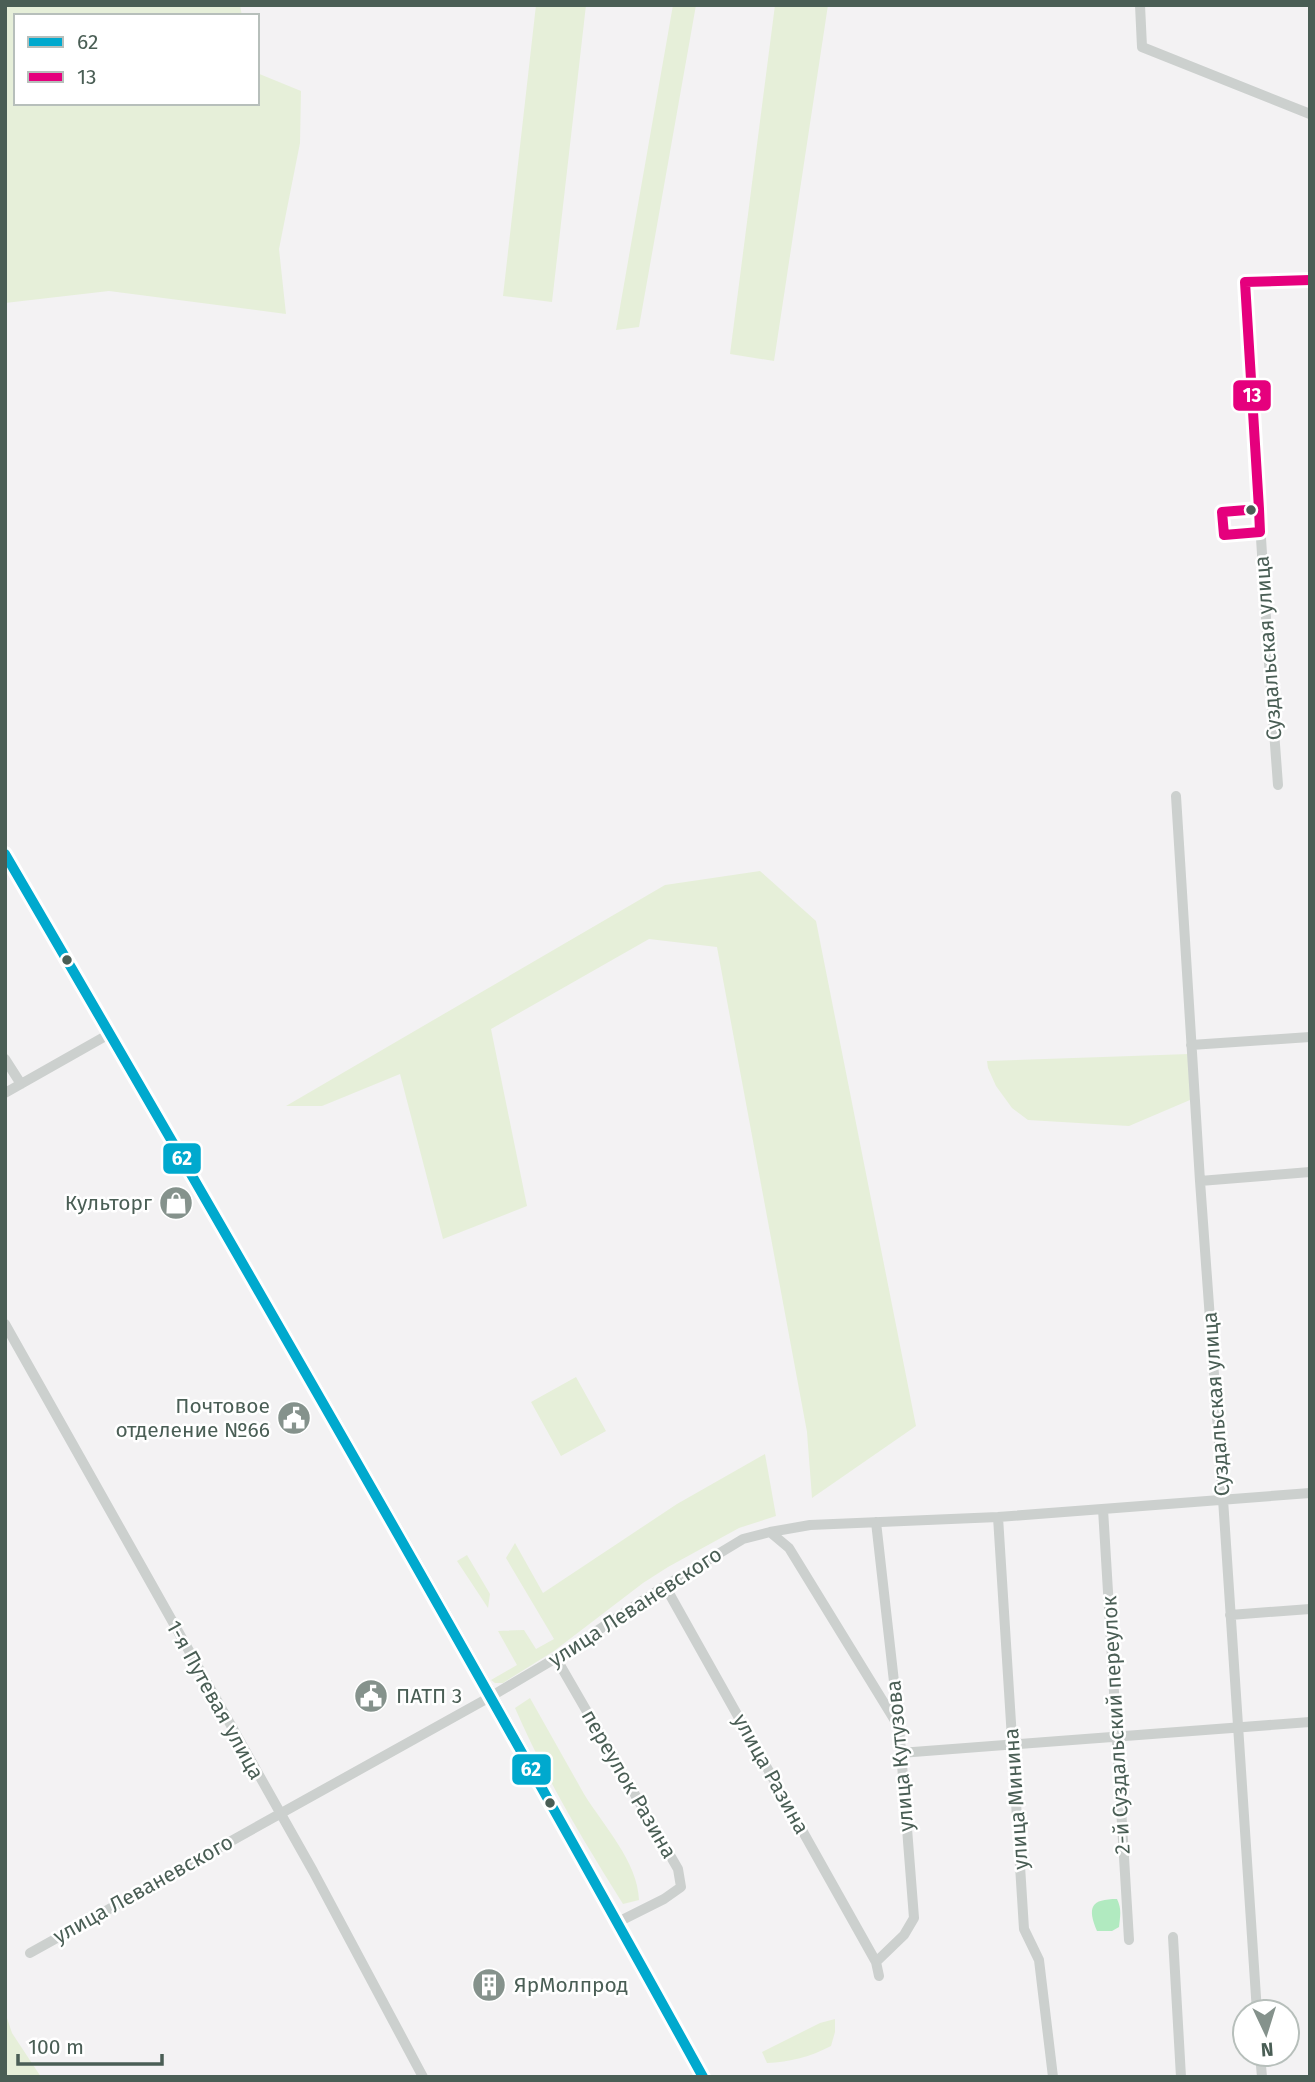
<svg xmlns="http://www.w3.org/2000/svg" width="1315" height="2082" font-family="'Fira Sans',sans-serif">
<rect width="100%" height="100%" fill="#f3f2f3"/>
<!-- green -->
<path fill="#e6efd9" d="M 5,5 L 240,5 L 242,16 L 16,16 L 16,103 L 257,103 L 257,73 L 301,91 L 300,143 L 279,249 L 286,314 L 109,291 L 5,303 Z
M 536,5 L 586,5 L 552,302 L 503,296 Z
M 673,5 L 696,5 L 639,327 L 616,330 Z
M 775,5 L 828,5 L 774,361 L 730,354 Z
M 760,871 L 816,921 L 916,1426 L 812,1498 L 807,1432 L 717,947 L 649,939 L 491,1029 L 527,1206 L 443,1239 L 400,1074 L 322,1106 L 286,1106 L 665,885 Z
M 1189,1054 L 1190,1100 L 1129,1126 L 1028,1120 L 1012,1108 L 996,1086 L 988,1068 L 987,1061 Z
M 576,1377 L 606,1431 L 561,1456 L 531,1402 Z
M 765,1454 L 776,1516 L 739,1528 L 668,1567 L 643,1583 L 554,1651 L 503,1683 L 495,1683 L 491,1680 L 517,1665 L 498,1631 L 524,1630 L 536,1649 L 554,1639 L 506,1558 L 515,1543 L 543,1593 L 677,1504 Z
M 467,1555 L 490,1594 L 488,1608 L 457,1561 Z
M 530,1698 C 548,1730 566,1762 584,1794 C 603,1825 638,1862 639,1900 L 623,1904 C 583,1840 545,1777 515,1708 Z
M 5,2012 L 12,2033 L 41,2077 L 5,2077 Z
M 835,2019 L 835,2032 L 831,2046 C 810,2057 790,2062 767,2063 L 762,2052 L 820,2023 Z"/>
<!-- water -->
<path fill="#b1eac0" d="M 1117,1899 C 1122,1909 1120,1917 1119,1927 L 1112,1931 L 1097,1931 C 1087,1907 1091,1899 1117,1899 Z"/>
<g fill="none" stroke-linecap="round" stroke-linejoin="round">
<!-- street -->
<path stroke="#ccd0ce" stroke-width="10" d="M 1140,5 L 1142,47 L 1310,114
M 1278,785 L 1268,650 L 1245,282 L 1310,280
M 1176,796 L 1200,1181 L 1223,1499 L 1257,2012
M 1191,1045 L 1310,1037
M 5,1059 L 21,1084
M 5,1093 L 111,1033
M 1200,1181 L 1310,1172
M 5,1324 L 313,1871 L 423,2077
M 1103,1509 L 1129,1940
M 998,1517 L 1024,1929 L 1039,1960 L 1053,2077
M 876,1522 L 899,1726 L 914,1918 L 904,1935 L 876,1962 L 879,1976
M 770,1532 L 789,1548 L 897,1724
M 665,1586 L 876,1962
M 1230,1615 L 1310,1609
M 556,1658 L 678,1869 L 681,1887 L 664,1899 L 618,1922
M 900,1753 L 1310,1722
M 1173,1937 L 1181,2077
M 30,1953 L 490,1697 L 556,1658 L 665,1586 L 743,1539 L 770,1532 L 810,1525 L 998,1517 L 1310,1493
M 1260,2054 L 1262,2077"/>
<!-- secondary -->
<path stroke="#ccd1ce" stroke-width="14" d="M 5,854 C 242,1259 477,1665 703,2077"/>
<!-- bus-1 casing -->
<g stroke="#fff" stroke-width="16">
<path id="bus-1" d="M 5,854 C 242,1260 476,1666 703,2077"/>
</g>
<!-- bus-2 casing -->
<g stroke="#fff" stroke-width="16">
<path id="bus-2" d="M 1245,282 L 1259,509
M 1245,282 L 1310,280
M 1259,509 L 1260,532 L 1224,535 L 1222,512 Z"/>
</g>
<!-- bus-1 -->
<use href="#bus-1" stroke="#00a9ce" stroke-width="10"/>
<!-- bus-2 -->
<use href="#bus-2" stroke="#e5007d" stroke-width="10"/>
</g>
<!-- icons -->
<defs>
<g id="shop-disc" transform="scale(1.75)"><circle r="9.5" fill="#85928c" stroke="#fff"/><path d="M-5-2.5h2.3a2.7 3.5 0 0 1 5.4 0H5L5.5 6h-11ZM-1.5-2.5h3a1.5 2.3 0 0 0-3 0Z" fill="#fff"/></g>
<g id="civic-disc" transform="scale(1.75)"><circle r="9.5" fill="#85928c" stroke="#fff"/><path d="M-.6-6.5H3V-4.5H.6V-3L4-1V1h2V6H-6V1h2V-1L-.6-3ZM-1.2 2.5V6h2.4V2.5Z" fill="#fff"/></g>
<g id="building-disc" transform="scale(1.75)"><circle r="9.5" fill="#85928c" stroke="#fff"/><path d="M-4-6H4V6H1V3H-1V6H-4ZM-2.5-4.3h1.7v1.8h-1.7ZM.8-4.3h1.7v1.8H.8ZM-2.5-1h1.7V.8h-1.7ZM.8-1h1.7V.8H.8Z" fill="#fff"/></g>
</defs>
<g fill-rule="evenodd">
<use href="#shop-disc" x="176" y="1203"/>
<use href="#civic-disc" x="294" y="1418"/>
<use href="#civic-disc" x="371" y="1696"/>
<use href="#building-disc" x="489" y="1985"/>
</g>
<!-- markers -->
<g fill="#4a5e55" stroke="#fff" stroke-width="2.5">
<circle cx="1251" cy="510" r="6"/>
<circle cx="67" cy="960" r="6"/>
<circle cx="550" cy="1803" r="6"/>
</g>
<g text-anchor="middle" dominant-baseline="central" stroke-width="5" stroke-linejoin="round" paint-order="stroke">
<!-- street labels -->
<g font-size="21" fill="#4a5e55" stroke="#fff">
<text transform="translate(1268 648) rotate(-94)">Суздальская улица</text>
<text transform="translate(1216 1404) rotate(-94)">Суздальская улица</text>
<text transform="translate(635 1607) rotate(-33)">улица Леваневского</text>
<text transform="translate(215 1700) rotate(61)">1-я Путевая улица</text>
<text transform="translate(1116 1725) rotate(-93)">2-й Суздальский переулок</text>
<text transform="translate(900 1756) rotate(-95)">улица Кутузова</text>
<text transform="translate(771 1774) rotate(61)">улица Разина</text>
<text transform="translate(629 1784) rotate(60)">переулок Разина</text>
<text transform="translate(1016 1799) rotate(-94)">улица Минина</text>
<text transform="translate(143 1889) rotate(-29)">улица Леваневского</text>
</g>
<!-- poi labels -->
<g font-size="21" fill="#4a5e55" stroke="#fff" text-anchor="end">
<text x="152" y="1203">Культорг</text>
<text x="270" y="1406">Почтовое<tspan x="270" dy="24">отделение №66</tspan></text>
<text x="396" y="1696" text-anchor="start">ПАТП 3</text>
<text x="514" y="1985" text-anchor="start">ЯрМолпрод</text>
</g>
</g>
<g stroke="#fff" stroke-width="2.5">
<rect x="1232" y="379" width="40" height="33" rx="7" fill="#e5007d"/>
<rect x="162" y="1142" width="40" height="33" rx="7" fill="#00a9ce"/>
<rect x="511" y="1753" width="41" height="33" rx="7" fill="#00a9ce"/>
</g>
<g font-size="19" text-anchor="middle" font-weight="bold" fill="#fff">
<text x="1252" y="402">13</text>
<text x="182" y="1165">62</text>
<text x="531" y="1776">62</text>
</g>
<!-- border -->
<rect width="1315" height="2082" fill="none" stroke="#4a5e55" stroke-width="14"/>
<!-- legend -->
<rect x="14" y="14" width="245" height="91" fill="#ffffff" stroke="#b7bfbb" stroke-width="2"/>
<rect x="28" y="37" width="35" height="10" fill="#00a9ce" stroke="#b7bfbb" stroke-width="2"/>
<text x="77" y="49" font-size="21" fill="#4a5e55">62</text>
<rect x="28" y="72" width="35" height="10" fill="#e5007d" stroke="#b7bfbb" stroke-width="2"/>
<text x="77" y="84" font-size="21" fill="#4a5e55">13</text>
<!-- north arrow -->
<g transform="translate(1266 2033) rotate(176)"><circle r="33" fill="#ffffff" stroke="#b7bfbb" stroke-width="2"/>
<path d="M0-5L12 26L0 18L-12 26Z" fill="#85928c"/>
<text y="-10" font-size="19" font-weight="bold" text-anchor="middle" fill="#4a5e55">N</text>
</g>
<!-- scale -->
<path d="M18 2054v10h144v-10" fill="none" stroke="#4a5e55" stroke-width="3.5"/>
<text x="28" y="2054" font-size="21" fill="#4a5e55" stroke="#ffffff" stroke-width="5" paint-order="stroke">100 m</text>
</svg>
